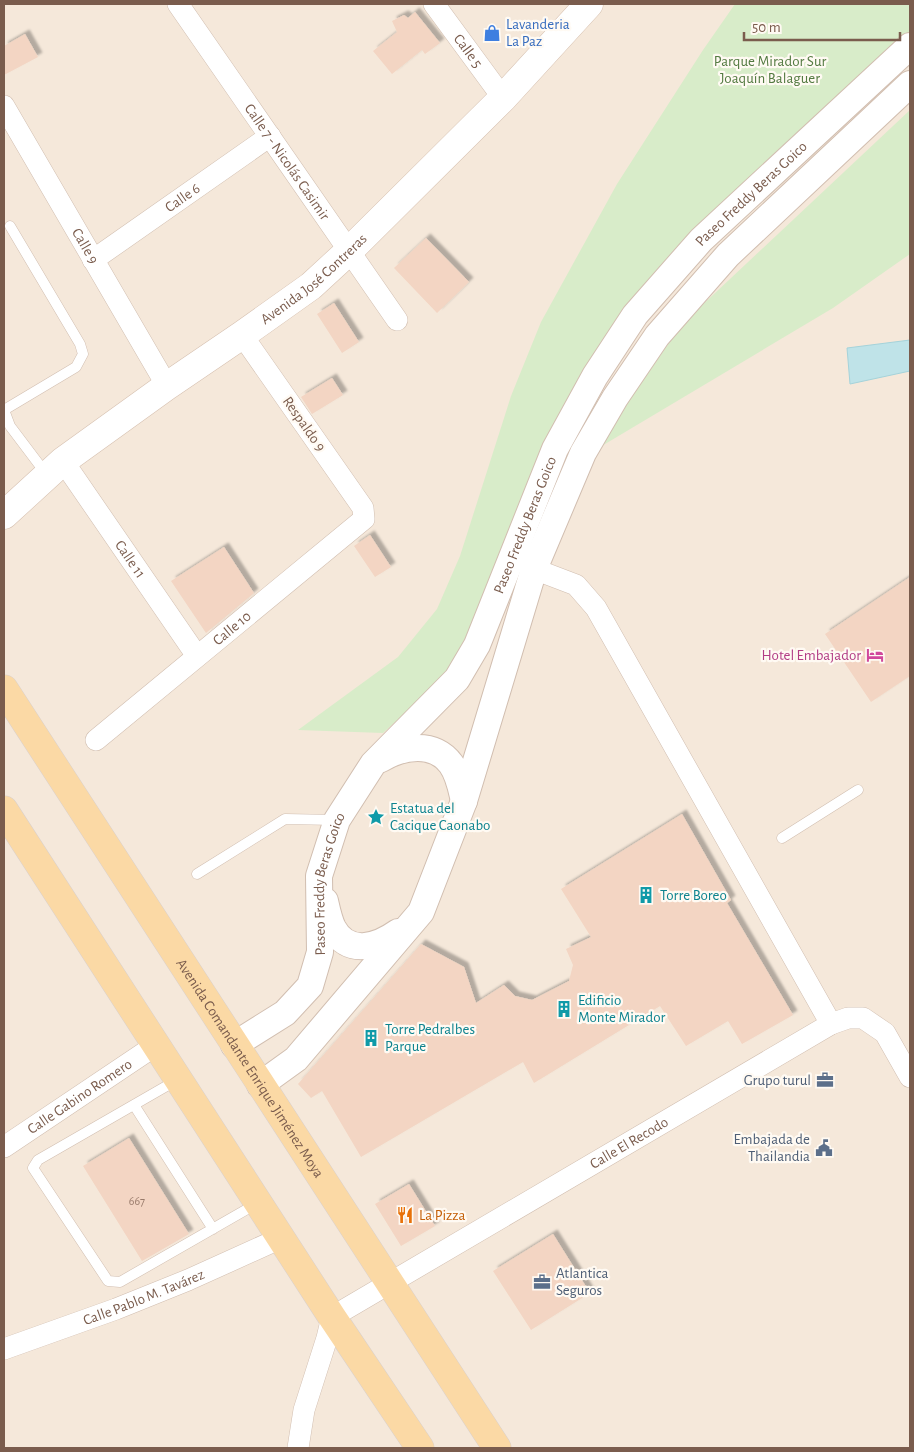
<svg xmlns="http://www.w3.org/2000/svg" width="914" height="1452" font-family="'Alegreya Sans',sans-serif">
<defs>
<filter id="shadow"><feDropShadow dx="4.5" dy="-4.5" stdDeviation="1" flood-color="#0004"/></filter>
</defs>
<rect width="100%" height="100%" fill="#fdf6ec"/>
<!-- residential -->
<path fill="#f5e8da" d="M 4,4 L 910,4 L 910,1448 L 4,1448 Z"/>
<!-- green -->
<path fill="#d8ecc9" d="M 735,4 L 910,4 L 910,31 L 684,242 L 615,328 L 469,631 L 445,677 L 383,733 L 298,730 L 398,657 L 437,609 L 460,556 L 511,396 L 541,322 L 617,184 L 703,50 Z
M 910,110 L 910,254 L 833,308 L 595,450 L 682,324 Z"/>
<!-- water -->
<path fill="#bfe3e8" stroke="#a5d3da" d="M 910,340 L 910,371 L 850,384 L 847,348 Z"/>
<!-- building -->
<path fill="#f3d5c3" filter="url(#shadow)" d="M 415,12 L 440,43 L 425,54 L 422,50 L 392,74 L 373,51 L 397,32 L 392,21 L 404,15 L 408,18 Z
M 25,34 L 38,57 L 4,75 L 4,46 Z
M 426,238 L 469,282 L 437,313 L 394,268 Z
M 334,303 L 359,342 L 342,353 L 317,314 Z
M 332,378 L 343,395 L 312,414 L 301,397 Z
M 370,535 L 391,567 L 375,577 L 354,546 Z
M 224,547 L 254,593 L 206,633 L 171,581 Z
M 910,577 L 910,676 L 871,702 L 825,634 Z
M 682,814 L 731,900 L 727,903 L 793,1015 L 742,1044 L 728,1021 L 686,1046 L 660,1006 L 534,1083 L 523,1062 L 361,1157 L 322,1091 L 311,1098 L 298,1084 L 421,944 L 464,967 L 476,1003 L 504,985 L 515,996 L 532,1000 L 569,981 L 573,965 L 566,949 L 591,937 L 561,889 Z
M 129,1138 L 189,1234 L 142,1261 L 83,1166 Z
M 409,1184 L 435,1226 L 401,1246 L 375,1204 Z
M 553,1234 L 590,1293 L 531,1330 L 493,1271 Z"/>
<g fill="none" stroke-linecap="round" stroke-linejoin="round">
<!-- service casing -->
<g stroke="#d1beb0" stroke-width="11">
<path id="service" d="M 10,226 L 80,344 L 83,354 L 76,367 L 4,410 L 10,426 L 47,475
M 782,838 L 858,790
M 197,874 L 285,819 L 336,820
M 177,1080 L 38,1160 L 33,1168 L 108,1281 L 120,1282 L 256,1204
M 134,1105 L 213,1229"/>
</g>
<!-- minor casing -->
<g stroke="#d1beb0" stroke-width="22">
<g id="minor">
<path id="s1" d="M 178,4 L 397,320"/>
<path id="s2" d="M 434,4 L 503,98"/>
<path id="s3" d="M 4,106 L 167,386"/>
<path id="s4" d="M 93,260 L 270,136"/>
<path id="s5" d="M 63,461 L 197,656"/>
<path d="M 534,569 L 576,585 L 596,608 L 831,1024"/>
<path id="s6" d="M 96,740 L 364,519 L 363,508 L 242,335"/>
<path id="s7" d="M 4,1147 L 156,1045"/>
<path id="s8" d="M 4,1349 L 116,1309 L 188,1280 L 281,1238"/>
<path id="s9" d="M 298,1448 L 304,1410 L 327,1338 L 332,1317 L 831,1024 L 848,1018 L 863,1018 L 885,1033 L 910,1077"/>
</g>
</g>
<!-- tertiary casing -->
<g stroke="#d1beb0" stroke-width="28">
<g id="tertiary">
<path d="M 381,759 C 403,746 434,741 451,764 C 459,775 461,788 464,801"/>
<path d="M 325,901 C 327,910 329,920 333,928 C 348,956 377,947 398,932"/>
<path id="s10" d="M 234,1045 L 285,1013 L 310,986 L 320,952 L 319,876 L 337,820 L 373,764 L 457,679 L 477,645 L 555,449 L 595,376 L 635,315 L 701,240 L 910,46"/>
<path d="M 260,1085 L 296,1059 L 421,912 L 464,801 L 534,569 L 583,453 L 615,398 L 657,336 L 728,255 L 910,84"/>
</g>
</g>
<!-- secondary casing -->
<g stroke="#d6c0b0" stroke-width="29">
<g id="secondary">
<path id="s11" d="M 4,515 L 63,461 L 167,386 L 242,335 L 311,286 L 349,251 L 503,98 L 589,4"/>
</g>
</g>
<!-- primary casing -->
<g stroke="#dad1cd" stroke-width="29">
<g id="primary">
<path id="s12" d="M 4,689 L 497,1448"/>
<path d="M 4,810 L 332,1317 L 420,1448"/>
</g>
</g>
<!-- service -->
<use href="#service" stroke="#fff" stroke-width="10"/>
<!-- minor -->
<use href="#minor" stroke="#fff" stroke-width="21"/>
<!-- tertiary -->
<use href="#tertiary" stroke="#fff" stroke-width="26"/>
<!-- secondary -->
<use href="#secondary" stroke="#fff" stroke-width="28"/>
<!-- primary -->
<use href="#primary" stroke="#fbd9a5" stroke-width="28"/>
</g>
<!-- icons -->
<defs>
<g id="shop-bare" transform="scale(1.35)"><path d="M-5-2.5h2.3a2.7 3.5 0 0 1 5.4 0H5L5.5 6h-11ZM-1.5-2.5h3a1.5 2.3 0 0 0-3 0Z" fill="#3f7fe0" stroke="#fffaf3" stroke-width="2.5" paint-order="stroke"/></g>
<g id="hotel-bare" transform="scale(1.35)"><path d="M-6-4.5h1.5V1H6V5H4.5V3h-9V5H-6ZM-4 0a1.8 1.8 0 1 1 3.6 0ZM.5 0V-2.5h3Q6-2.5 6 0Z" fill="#d1479c" stroke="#fffaf3" stroke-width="2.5" paint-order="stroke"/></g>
<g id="sight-bare" transform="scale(1.35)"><path d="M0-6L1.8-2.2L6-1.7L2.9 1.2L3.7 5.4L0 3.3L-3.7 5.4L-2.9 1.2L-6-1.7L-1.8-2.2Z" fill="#0f9aa8" stroke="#fffaf3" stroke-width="2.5" paint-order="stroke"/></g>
<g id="building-bare" transform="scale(1.35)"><path d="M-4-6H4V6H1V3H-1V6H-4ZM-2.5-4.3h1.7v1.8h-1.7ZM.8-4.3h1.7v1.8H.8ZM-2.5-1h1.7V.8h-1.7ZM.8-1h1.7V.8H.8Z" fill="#0f9aa8" stroke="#fffaf3" stroke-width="2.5" paint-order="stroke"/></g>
<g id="office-bare" transform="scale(1.35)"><path d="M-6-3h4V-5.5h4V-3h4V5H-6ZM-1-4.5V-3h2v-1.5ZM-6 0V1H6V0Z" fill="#5c6f8a" stroke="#fffaf3" stroke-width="2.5" paint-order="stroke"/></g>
<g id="civic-bare" transform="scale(1.35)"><path d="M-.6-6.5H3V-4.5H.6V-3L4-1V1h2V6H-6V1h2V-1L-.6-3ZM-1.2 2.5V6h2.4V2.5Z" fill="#5c6f8a" stroke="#fffaf3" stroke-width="2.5" paint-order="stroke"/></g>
<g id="restaurant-bare" transform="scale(1.35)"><path d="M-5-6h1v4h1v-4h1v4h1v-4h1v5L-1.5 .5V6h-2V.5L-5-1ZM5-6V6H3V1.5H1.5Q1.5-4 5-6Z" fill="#e8710a" stroke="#fffaf3" stroke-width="2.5" paint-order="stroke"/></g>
</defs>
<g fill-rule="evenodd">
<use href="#shop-bare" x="492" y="33"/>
<use href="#hotel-bare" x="875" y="655"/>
<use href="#sight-bare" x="376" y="817"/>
<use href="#building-bare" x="646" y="895"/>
<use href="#building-bare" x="564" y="1009"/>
<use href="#building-bare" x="371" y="1038"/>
<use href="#office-bare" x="825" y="1080"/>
<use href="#civic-bare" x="824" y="1148"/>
<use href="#restaurant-bare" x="405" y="1215"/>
<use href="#office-bare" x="542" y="1282"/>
</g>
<g text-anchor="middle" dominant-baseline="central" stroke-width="4.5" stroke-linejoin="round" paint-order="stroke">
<!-- number labels -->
<g font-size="12" fill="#987a6a">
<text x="137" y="1201">667</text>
</g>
<!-- shop labels -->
<g font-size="15" fill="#366cbe" stroke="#fffaf3" text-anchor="start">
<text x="506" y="24">Lavanderia<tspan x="506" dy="17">La Paz</tspan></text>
</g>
<!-- street labels -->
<g font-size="15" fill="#7a5c4d" stroke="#fffaf3">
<text stroke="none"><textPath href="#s2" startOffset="58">Calle 5</textPath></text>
<text stroke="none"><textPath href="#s1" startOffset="192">Calle 7 - Nicolás Casimir</textPath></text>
<text stroke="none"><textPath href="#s10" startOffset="1028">Paseo Freddy Beras Goico</textPath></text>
<text stroke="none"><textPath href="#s4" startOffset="109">Calle 6</textPath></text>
<text stroke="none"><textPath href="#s3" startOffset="162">Calle 9</textPath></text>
<text stroke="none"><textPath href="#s11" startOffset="390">Avenida José Contreras</textPath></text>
<text transform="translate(304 424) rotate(55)">Respaldo 9</text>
<text stroke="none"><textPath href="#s10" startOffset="622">Paseo Freddy Beras Goico</textPath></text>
<text stroke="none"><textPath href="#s5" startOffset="119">Calle 11</textPath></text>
<text stroke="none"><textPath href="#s6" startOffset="176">Calle 10</textPath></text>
<text stroke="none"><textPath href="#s10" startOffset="202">Paseo Freddy Beras Goico</textPath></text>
<text stroke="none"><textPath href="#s12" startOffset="452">Avenida Comandante Enrique Jiménez Moya</textPath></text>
<text stroke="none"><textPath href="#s7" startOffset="91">Calle Gabino Romero</textPath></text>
<text stroke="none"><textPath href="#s9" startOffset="480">Calle El Recodo</textPath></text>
<text stroke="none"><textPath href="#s8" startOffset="149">Calle Pablo M. Tavárez</textPath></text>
</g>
<!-- park labels -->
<g font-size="15" fill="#537a41" stroke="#fffaf3">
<text x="770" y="61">Parque Mirador Sur<tspan x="770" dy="17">Joaquín Balaguer</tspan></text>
</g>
<!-- hotel labels -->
<g font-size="15" fill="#b23c85" stroke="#fffaf3" text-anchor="end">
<text x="861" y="655">Hotel Embajador</text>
</g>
<!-- culture labels -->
<g font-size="15" fill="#0d838f" stroke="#fffaf3" text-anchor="start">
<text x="390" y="808">Estatua del<tspan x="390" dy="17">Cacique Caonabo</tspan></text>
<text x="660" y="895">Torre Boreo</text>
<text x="578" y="1000">Edificio<tspan x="578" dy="17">Monte Mirador</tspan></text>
<text x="385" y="1029">Torre Pedralbes<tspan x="385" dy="17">Parque</tspan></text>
</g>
<!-- service labels -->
<g font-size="15" fill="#4e5e75" stroke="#fffaf3" text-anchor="end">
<text x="811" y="1080">Grupo turul</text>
<text x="810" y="1139">Embajada de<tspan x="810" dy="17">Thailandia</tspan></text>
<text x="556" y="1273" text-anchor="start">Atlantica<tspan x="556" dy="17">Seguros</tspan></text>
</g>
<!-- food labels -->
<g font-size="15" fill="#c56008" stroke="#fffaf3" text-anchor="start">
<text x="419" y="1215">La Pizza</text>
</g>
</g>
<!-- border -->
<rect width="914" height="1452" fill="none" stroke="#7a5c4d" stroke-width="10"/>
<!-- scale -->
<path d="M744 32v8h156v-8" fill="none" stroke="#7a5c4d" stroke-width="2.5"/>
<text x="752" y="32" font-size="15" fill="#7a5c4d" stroke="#fffaf3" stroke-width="4" paint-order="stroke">50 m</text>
</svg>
